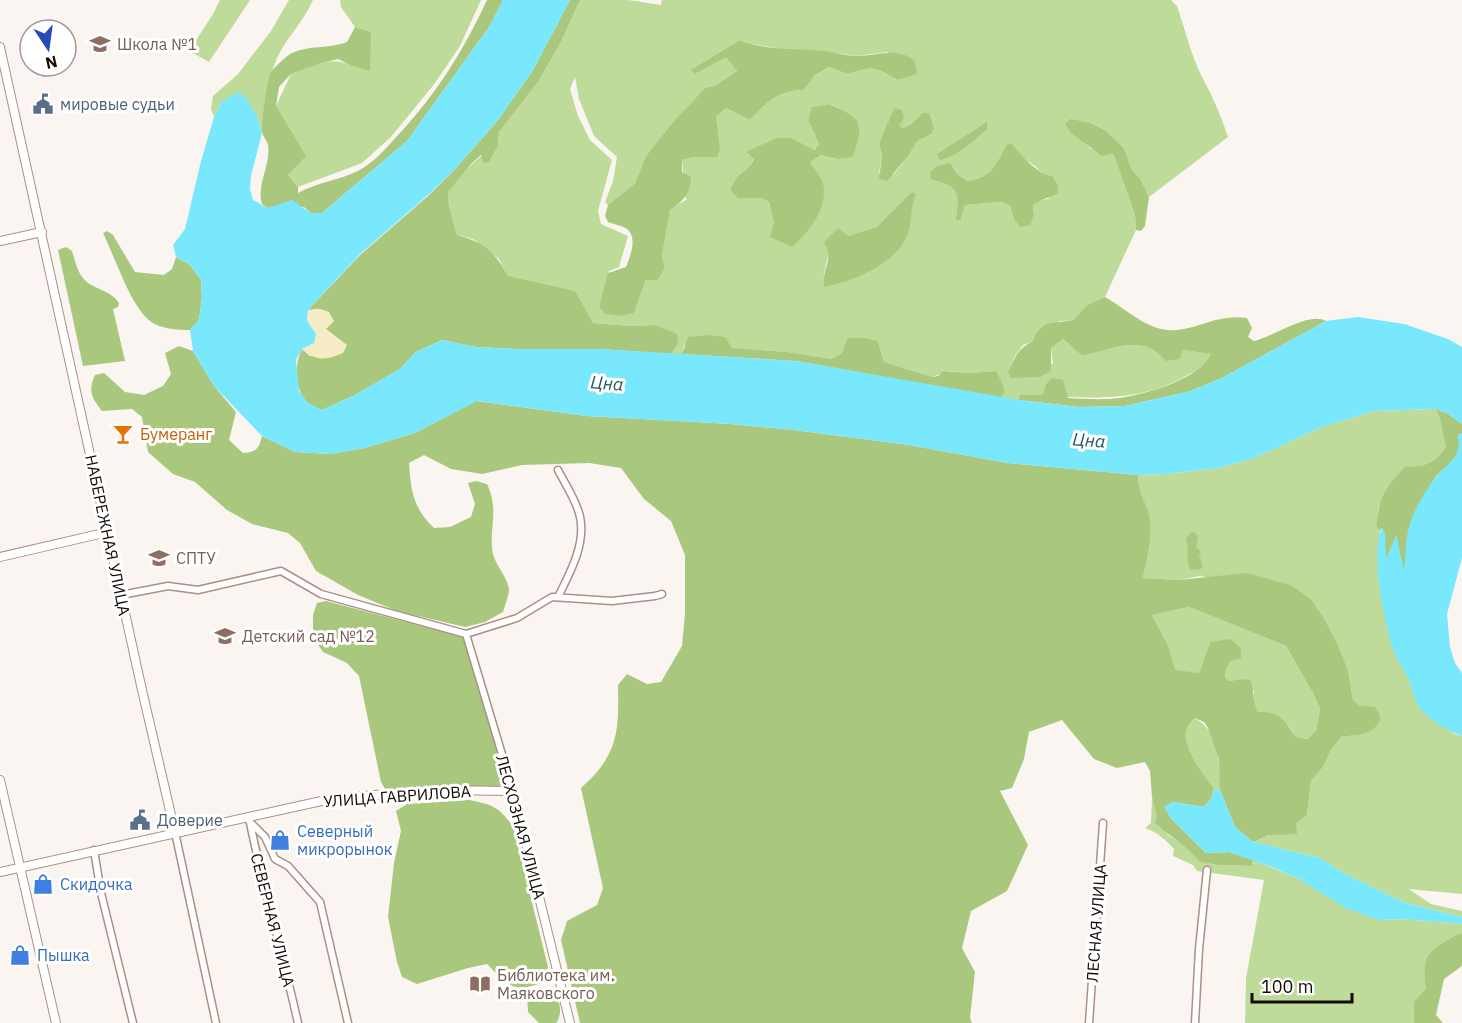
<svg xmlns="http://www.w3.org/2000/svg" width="1462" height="1023" font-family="'IBM Plex Sans',sans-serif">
<rect width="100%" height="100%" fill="#fbf5f2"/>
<!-- green -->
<path fill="#bedb99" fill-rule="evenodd" d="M 220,0 L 250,0 L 209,62 L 189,51 L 213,14 Z
M 289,0 L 313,0 C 305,19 290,34 280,52 C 267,77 263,105 262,133 L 258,119 L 222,101 L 214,117 L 211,109 L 213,96 L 238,74 L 271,31 Z
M 340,0 L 481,0 L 460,46 L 435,83 L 391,137 L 362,163 L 298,187 L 288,175 L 276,106 L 291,74 C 311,67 330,55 350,65 L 371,32 L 355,27 L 341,7 Z
M 580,0 L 628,0 L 661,5 L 662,0 L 1171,0 L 1177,6 C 1185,29 1191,55 1202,77 C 1213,97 1221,116 1228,137 L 1149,197 L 1140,178 L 1132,170 L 1124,148 L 1105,130 L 1090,123 L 1084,143 L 1091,149 L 1113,153 L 1135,215 L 1136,230 L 1105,297 L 1087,305 L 1073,320 L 1060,321 L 1032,342 L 1023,345 L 1015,356 L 1008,372 L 1053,364 L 1051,348 L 1063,339 L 1082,356 C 1111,350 1144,332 1165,361 L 1183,350 L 1212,354 C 1206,366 1195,371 1184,377 C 1132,406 1077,396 1021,395 L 1019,400 L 1002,398 L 1005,390 L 997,371 L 968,373 L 947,371 L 933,377 L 884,362 L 878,341 L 842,353 L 831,359 L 788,352 L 684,345 L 682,354 L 671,354 L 678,344 L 655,325 L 630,326 L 593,323 L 574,291 L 508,277 L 499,259 L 473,239 L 457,235 L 449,206 L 448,192 C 464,172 475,158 498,145 L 499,132 L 538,82 L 561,42 ZM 740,40 L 752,44 L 793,51 L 822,51 L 856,56 L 887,52 L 917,73 L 898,80 L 881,71 L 870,68 L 847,74 L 829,67 L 815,75 L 804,90 C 779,90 765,103 750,120 L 726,108 L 716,117 L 717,157 L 693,157 L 682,160 L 686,200 L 670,209 L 662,256 L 665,268 L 646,280 L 634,313 L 599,306 L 609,271 L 619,267 L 628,236 L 601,224 L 598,211 L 612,160 L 590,140 L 578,116 L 570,89 L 575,77 L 579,99 L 594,136 L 617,157 L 613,181 L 605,202 L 608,205 L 635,183 L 646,156 L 672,123 L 705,88 L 716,85 L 737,71 L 726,56 L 695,74 L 690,70 ZM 829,104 L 839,108 L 845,159 L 834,159 L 821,155 L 809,162 L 818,174 L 774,223 L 769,202 L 761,198 L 738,176 L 749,167 L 754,158 L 746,153 L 813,150 L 819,144 L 808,120 L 813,107 ZM 894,108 L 898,126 L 903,128 L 911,124 L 922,113 L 917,140 L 909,155 L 894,174 L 879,173 L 882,155 L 879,143 ZM 1006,145 L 1036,167 L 1044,175 L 1049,199 L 1039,200 L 1033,206 L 1034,215 L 1014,219 L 1010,206 L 1002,202 L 965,205 L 961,220 C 959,192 960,188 932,179 L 956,173 L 967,181 C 991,178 996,165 1006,145 ZM 915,194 L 910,216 L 851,279 L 824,287 C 822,276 827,263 829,251 L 848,236 L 877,227 Z
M 1435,409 C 1444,422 1442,432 1446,446 C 1437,462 1424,468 1406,466 L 1379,506 L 1376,526 L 1380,531 L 1378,572 L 1409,681 L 1419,707 L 1455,734 L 1462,736 L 1462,894 L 1409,889 L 1431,904 L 1462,911 L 1462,917 L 1409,904 L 1397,899 L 1347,875 L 1320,858 L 1253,842 L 1296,824 L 1307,815 L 1311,781 L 1323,767 L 1331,750 L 1342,736 L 1353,736 L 1360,706 L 1353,700 L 1348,670 L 1338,645 L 1324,618 L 1311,599 L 1200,576 L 1179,580 L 1143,578 C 1147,556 1155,533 1148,512 C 1143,496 1139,493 1138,475 L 1166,474 L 1219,468 L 1254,458 L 1322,427 L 1374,411 Z
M 1189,607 L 1286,646 L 1314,695 L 1320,709 L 1316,731 L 1309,739 L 1296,737 C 1293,733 1291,727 1287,724 C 1270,708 1253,728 1254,691 L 1240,679 L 1230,681 L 1225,678 L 1226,669 L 1231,661 L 1210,642 L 1199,673 L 1175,671 L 1168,645 L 1152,615 Z
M 1194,718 C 1220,730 1220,765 1220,790 L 1214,789 C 1201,772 1170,736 1194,718 Z
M 1152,797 L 1157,817 L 1168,835 L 1190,849 L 1200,862 L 1218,865 L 1252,866 L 1253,860 L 1299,879 L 1382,920 L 1401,919 L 1462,924 L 1462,934 L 1459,934 L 1426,989 L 1427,1023 L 1245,1023 L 1246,978 L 1264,880 L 1197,871 L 1193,865 L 1173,856 L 1174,849 C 1166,840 1157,832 1145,828 L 1151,823 Z"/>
<!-- forest -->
<path fill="#a9c87e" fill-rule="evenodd" d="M 487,0 L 503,0 L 490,26 L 407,141 L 322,213 L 311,213 L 304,207 L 268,208 L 262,204 C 256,186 271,165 268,145 C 267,140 263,137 262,132 C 261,123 267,79 271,72 C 275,67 286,56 292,53 C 308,45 329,49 347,42 L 355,27 L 371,32 L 370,71 L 350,65 L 338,59 L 321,63 L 291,74 L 279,87 L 276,106 L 306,156 L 288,175 L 298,187 L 298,193 C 318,182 340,180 358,171 C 375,162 387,147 399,134 C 438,92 463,51 487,0 Z
M 570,0 L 580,0 L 561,42 L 538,82 L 499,132 L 498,145 L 489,162 L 483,163 L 481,155 L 472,163 L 448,192 L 449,206 L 457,235 C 485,243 494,251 508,276 L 575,291 L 593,323 L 630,326 L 655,325 L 677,334 L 678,344 L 671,354 L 600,349 L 516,349 L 476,347 L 442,340 L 416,352 L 400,369 L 355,395 L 322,410 C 318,408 313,406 309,404 C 294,392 294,364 302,349 L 310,356 L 346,345 L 326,329 L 320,309 L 308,310 L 360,255 L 428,196 L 456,168 L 498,120 L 533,70 Z
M 740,40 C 767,51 795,48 824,51 C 835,52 846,56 856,56 C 877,56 897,46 915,61 L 917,74 L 898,80 L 881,71 L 870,68 L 847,74 L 829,67 L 815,75 L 804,90 C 779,90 765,103 750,120 L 726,108 L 716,117 L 720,150 L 717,157 L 693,157 L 682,160 L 682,172 L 691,177 C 690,195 684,200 670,210 L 662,256 L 665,268 L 657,280 L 646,280 L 634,313 L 620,316 L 605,314 L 599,306 L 608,273 L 626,267 C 630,257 638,238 627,229 C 623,226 613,224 608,222 L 605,216 L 608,205 L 635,183 L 646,156 L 672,123 L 705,88 L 716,85 L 737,71 L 726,57 L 695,74 L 690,70 Z
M 829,104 C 861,118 865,122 853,156 C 841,161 833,159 821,155 L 810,162 C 814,169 821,176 823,183 C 829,207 809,232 792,247 L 770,237 L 774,223 L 769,202 L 761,198 L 738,198 L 730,190 L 738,176 L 749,167 L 754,159 L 746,152 L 777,138 L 791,138 L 814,150 L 819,144 L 808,120 L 812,107 Z
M 894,108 L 902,110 L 904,118 L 899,126 L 903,128 L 911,124 L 922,113 L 929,113 L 934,128 L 931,134 L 917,141 L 909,155 L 887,181 L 879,179 L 882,155 L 879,143 Z
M 1071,119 L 1090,123 L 1105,130 L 1124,148 L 1132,170 L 1140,178 L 1149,197 L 1145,226 L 1141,231 L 1136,230 L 1135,215 L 1113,153 L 1102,156 L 1072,134 L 1065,124 Z
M 987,122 L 987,129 C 975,140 956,157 940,160 L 937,154 Z
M 1011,143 C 1020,154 1038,175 1052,176 L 1058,185 L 1058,193 C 1049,199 1040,198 1033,206 L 1034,215 L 1030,225 L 1020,227 L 1014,219 L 1010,206 L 1002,202 L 965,205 L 961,220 L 956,220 C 960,191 960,188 931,179 L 930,173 L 937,166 L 950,163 L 956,173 L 967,181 C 991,178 996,165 1006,145 Z
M 912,192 L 916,194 C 910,208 912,224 907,236 C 894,265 853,281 824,287 C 821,269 835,260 824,242 L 838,228 L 848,236 L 877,227 Z
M 107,231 L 113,235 L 135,272 L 164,275 L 172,269 L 176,257 L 189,264 L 201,280 L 202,297 L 199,320 L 190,330 C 177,330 160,329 150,321 C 130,305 115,257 103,233 Z
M 66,247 L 72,251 C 75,260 77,271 83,278 C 92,290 109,288 119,303 L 118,307 L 113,309 L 125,361 L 83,366 L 58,250 Z
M 1105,297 C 1127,309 1149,333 1177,330 C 1203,327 1218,314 1247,318 L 1252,328 L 1248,337 L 1254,341 C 1273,337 1309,311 1326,321 L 1222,378 L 1191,391 L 1125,406 L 1079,407 L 1019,400 L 1020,395 L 1043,395 L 1046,384 L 1052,378 L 1063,380 L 1068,398 C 1085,399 1103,400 1120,398 C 1146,394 1200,379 1211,354 L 1183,350 L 1179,359 L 1165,361 C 1144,332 1111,350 1082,356 L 1063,339 L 1051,348 L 1051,371 L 1039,377 L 1011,378 L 1008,372 C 1014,359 1018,348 1032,342 L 1037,332 L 1046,324 L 1073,320 L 1087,305 Z
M 709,335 L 725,337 L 732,348 L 788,352 L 831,359 L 842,353 L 848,338 L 864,338 L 878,341 L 884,362 L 933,377 L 938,376 L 943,371 L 968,373 L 997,371 L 1005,390 L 1002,398 L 796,361 L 682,354 L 688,337 Z
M 179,346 L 193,351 L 214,386 L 236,412 L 229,440 L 243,453 C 256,452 259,449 262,436 L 295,452 L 331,454 L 364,448 L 415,433 L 476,401 L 587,416 L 731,424 L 794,430 L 909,445 L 1008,463 L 1138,475 C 1139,493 1143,496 1148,511 C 1155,533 1147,556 1143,578 L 1179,580 L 1247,573 L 1290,585 L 1311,599 L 1324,618 L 1338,645 L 1348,670 L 1353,700 L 1360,706 L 1375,707 L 1381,718 C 1375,734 1359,736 1342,736 L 1331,750 L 1323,767 L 1311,781 L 1307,815 L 1296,824 L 1297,834 L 1269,835 L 1253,842 L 1235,827 L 1220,790 L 1219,759 L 1208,728 L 1204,722 L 1195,718 C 1170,735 1202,772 1214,789 L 1211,799 L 1204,807 L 1173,802 L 1165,807 L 1170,817 L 1206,853 L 1229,852 L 1253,860 L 1252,866 L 1218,865 L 1200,862 C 1188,846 1170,837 1155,823 L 1157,817 L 1152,797 L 1150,771 L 1145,762 L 1117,768 L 1094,759 L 1062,720 L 1029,732 L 1024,759 L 1012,788 L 1000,791 L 1028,845 L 1007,891 L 971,911 L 962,948 L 975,972 L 970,1018 L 972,1023 L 580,1023 L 561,940 L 567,921 L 597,905 L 603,888 L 581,788 C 618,755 619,733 618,685 L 627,674 L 647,684 L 661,682 L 682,646 L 685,614 L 685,555 L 671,521 L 644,499 L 621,468 L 589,463 L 522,465 L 482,474 L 451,469 L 424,455 L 409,463 C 411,491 413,508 434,528 L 450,527 L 471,517 L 475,504 L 468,483 L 476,481 L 487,484 C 500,511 488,530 493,554 C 496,566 507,576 509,589 C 509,596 505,605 503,612 L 485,622 L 465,627 L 397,611 L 358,595 L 316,571 L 300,543 L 288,533 L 252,524 L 227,510 L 195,482 L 173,474 L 148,452 L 142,417 L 132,409 L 102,411 C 91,397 88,391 95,375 L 104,373 L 125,392 L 144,395 L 163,386 L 171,374 L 165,353 ZM 1189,607 L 1286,646 L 1314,695 L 1320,709 L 1316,731 L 1308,739 L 1296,737 C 1284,719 1280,712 1258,712 C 1252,702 1255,691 1250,680 L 1240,679 L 1230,681 L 1225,678 L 1226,669 L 1231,661 L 1241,658 L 1241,649 L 1231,639 L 1210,642 L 1199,673 L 1175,670 L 1168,645 L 1152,615 Z
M 1435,409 L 1447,413 L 1462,424 L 1462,433 L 1458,435 L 1461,448 L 1456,459 L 1437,475 L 1421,500 L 1410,525 L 1404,573 L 1396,536 L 1386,561 L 1382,528 L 1380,531 L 1376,526 C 1380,495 1385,488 1406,466 C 1424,468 1437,462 1446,446 C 1441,432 1444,422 1435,409 Z
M 1191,532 L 1196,533 L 1198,538 L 1196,547 L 1201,552 L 1199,555 L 1203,566 L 1201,569 L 1191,570 C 1184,559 1190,550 1186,539 Z
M 326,601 L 463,637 L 474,648 L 504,779 L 500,786 L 385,789 L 381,782 L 359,676 L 347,663 L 323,652 L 313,637 L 313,615 L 317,603 Z
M 469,800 C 494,805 497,806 513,826 L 548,967 L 541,983 C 511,994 507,984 487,964 L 468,968 L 417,984 L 402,977 L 397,962 L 388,917 L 394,863 L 401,831 L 396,811 L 407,804 Z
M 1459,934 L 1462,934 L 1462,966 L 1444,979 L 1436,1015 L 1443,1023 L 1414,1023 L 1414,1002 L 1426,989 C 1421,954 1429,950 1459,934 Z
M 551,987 C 559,996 564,1013 556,1023 L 539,1023 L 528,1012 L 527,996 L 536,989 Z"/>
<!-- sand -->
<path fill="#f6edc7" d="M 320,309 L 329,312 L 334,321 L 326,329 L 347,345 L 343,353 C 327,360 316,362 302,349 L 314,343 L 313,327 L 307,320 L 308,310 Z"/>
<!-- water -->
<path fill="#79e8fc" d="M 503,0 L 570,0 L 533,70 L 498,120 L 456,168 L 428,195 L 360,254 L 308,310 L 307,320 L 316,334 L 314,343 L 302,349 L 296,360 L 299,391 L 308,403 L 322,410 L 355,395 L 400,369 L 416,352 L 442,340 L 476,347 L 516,349 L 600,349 L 796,361 L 1019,400 L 1079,407 L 1125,406 L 1191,391 L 1222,378 L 1326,321 L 1358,317 L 1404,324 L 1448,339 L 1462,347 L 1462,424 L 1447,413 L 1435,409 L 1374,411 L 1322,427 L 1254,458 L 1219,468 L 1166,474 L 1138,475 L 1008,463 L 909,445 L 794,430 L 731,424 L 587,416 L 477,401 L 415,433 L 364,448 L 331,454 L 295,452 L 262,436 L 214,386 L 193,351 L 190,330 L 199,320 L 202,297 L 201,280 L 189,264 L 176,257 L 173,245 L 185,229 L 201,161 L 214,117 L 222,101 L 239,92 L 247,99 L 258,119 L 262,133 L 251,176 L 250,189 L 253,200 L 268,208 L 292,200 L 311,213 L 322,213 L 407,141 L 490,26 Z
M 1462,433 L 1462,558 L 1447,614 L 1450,647 L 1455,663 L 1462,673 L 1462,736 C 1448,731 1429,720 1420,708 C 1415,702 1413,691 1410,683 C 1405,670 1396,659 1392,646 C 1384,620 1370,553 1382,528 L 1385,532 L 1386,559 L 1396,535 L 1404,570 C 1406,556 1405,538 1410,524 C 1415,508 1426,489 1437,476 C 1449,462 1462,458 1458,435 Z
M 1214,789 L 1220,790 L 1235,827 L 1253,842 L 1320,858 L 1347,875 L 1397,899 L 1409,904 L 1462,917 L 1462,924 L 1401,919 L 1379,920 L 1347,909 L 1299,879 L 1269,866 L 1229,852 L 1206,853 L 1170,817 L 1164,807 L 1173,802 L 1204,807 L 1211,799 Z"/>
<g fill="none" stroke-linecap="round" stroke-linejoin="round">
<!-- minor casing -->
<g stroke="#ab9083" stroke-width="9">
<path id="minor" d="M 121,595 L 168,586 L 198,590 L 281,571 L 321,594 L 466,634 L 517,618 L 552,597 L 612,601 L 655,596 L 662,594
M 558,597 C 570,573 586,544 580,517 C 577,501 565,484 558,470
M 466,634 L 513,791
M 249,821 L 265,837 L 275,859 L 288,866 L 320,902 L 348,1023
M 250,823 C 264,890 283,956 298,1023
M 175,832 L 216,1023
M 94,850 L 101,893 L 133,1023
M 1089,1023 L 1103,823
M 1195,1023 L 1199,949 L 1207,870"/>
</g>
<!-- tertiary casing -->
<g stroke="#ab9083" stroke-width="10">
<path id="tertiary" d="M 0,47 L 142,690 L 175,832
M 0,241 L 42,232
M 0,557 L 108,532
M 0,780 L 56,1023
M 0,872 L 326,800 C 388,792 451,789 513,791 L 570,1023"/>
</g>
<!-- minor -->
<use href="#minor" stroke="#fff" stroke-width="6"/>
<!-- tertiary -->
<use href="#tertiary" stroke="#fff" stroke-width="8"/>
</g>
<!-- icons -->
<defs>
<g id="school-bare" transform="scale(1.62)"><path d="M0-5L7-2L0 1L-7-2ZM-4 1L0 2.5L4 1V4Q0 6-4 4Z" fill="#8d6e63" stroke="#fff" stroke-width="2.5" paint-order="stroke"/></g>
<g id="civic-bare" transform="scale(1.62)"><path d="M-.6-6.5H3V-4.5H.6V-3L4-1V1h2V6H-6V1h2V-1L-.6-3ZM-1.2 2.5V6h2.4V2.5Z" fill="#5c6f8a" stroke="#fff" stroke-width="2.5" paint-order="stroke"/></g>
<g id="bar-bare" transform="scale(1.62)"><path d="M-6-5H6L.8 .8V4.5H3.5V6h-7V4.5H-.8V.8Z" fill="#e8710a" stroke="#fff" stroke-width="2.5" paint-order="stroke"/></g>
<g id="university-bare" transform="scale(1.62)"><path d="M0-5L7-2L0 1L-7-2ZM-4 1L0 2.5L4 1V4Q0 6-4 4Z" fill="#8d6e63" stroke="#fff" stroke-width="2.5" paint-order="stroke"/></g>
<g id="shop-bare" transform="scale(1.62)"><path d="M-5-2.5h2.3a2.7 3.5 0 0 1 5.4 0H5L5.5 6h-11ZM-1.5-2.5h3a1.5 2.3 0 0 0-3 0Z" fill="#3f7fe0" stroke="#fff" stroke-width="2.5" paint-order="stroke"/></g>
<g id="library-bare" transform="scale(1.62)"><path d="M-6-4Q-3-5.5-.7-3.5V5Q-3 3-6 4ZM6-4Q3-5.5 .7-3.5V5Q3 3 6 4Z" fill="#8d6e63" stroke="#fff" stroke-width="2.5" paint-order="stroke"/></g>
</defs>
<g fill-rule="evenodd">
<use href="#school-bare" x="100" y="44"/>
<use href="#civic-bare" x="43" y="104"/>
<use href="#bar-bare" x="123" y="434"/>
<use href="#university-bare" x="159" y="558"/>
<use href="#school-bare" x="225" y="636"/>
<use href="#civic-bare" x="140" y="820"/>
<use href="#shop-bare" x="280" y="840"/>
<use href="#shop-bare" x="43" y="884"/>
<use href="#shop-bare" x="20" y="955"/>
<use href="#library-bare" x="480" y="984"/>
</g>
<g text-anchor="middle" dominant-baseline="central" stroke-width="6" stroke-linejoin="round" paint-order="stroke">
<!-- education labels -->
<g font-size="16" fill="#785e54" stroke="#fff" text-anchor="start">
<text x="117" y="44">Школа №1</text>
<text x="176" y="558">СПТУ</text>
<text x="242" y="636">Детский сад №12</text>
<text x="497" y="975">Библиотека им.<tspan x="497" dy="18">Маяковского</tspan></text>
</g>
<!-- service labels -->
<g font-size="16" fill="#4e5e75" stroke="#fff" text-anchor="start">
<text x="60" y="104">мировые судьи</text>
<text x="157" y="820">Доверие</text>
</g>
<!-- food labels -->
<g font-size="16" fill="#c56008" stroke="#fff" text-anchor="start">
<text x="140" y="434">Бумеранг</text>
</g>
<!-- street labels -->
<g font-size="16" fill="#130a06" stroke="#fff">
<text transform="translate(108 535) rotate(78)">НАБЕРЕЖНАЯ УЛИЦА</text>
<text transform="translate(397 796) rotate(-4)">УЛИЦА ГАВРИЛОВА</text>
<text transform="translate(521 827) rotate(75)">ЛЕСХОЗНАЯ УЛИЦА</text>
<text transform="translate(273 920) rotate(76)">СЕВЕРНАЯ УЛИЦА</text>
<text transform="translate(1096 923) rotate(-86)">ЛЕСНАЯ УЛИЦА</text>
</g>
<!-- shop labels -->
<g font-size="16" fill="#366cbe" stroke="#fff" text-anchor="start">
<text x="297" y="831">Северный<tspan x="297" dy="18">микрорынок</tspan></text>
<text x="60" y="884">Скидочка</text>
<text x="37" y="955">Пышка</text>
</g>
<!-- water labels -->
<g font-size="18" font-style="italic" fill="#285861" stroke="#fff">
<text transform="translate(607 383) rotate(4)">Цна</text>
<text transform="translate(1089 440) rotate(4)">Цна</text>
</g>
</g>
<!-- north arrow -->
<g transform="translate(48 48) rotate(167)"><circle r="28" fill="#ffffff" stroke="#a19d9b" stroke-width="1.5"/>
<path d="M0-4.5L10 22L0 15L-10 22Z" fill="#254bba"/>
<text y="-9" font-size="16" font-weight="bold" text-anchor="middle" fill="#130a06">N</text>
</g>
<!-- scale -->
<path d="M1252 993v9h100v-9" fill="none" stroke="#130a06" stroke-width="3"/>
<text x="1261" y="993" font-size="18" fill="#130a06" stroke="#ffffff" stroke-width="4.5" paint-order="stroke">100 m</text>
</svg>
